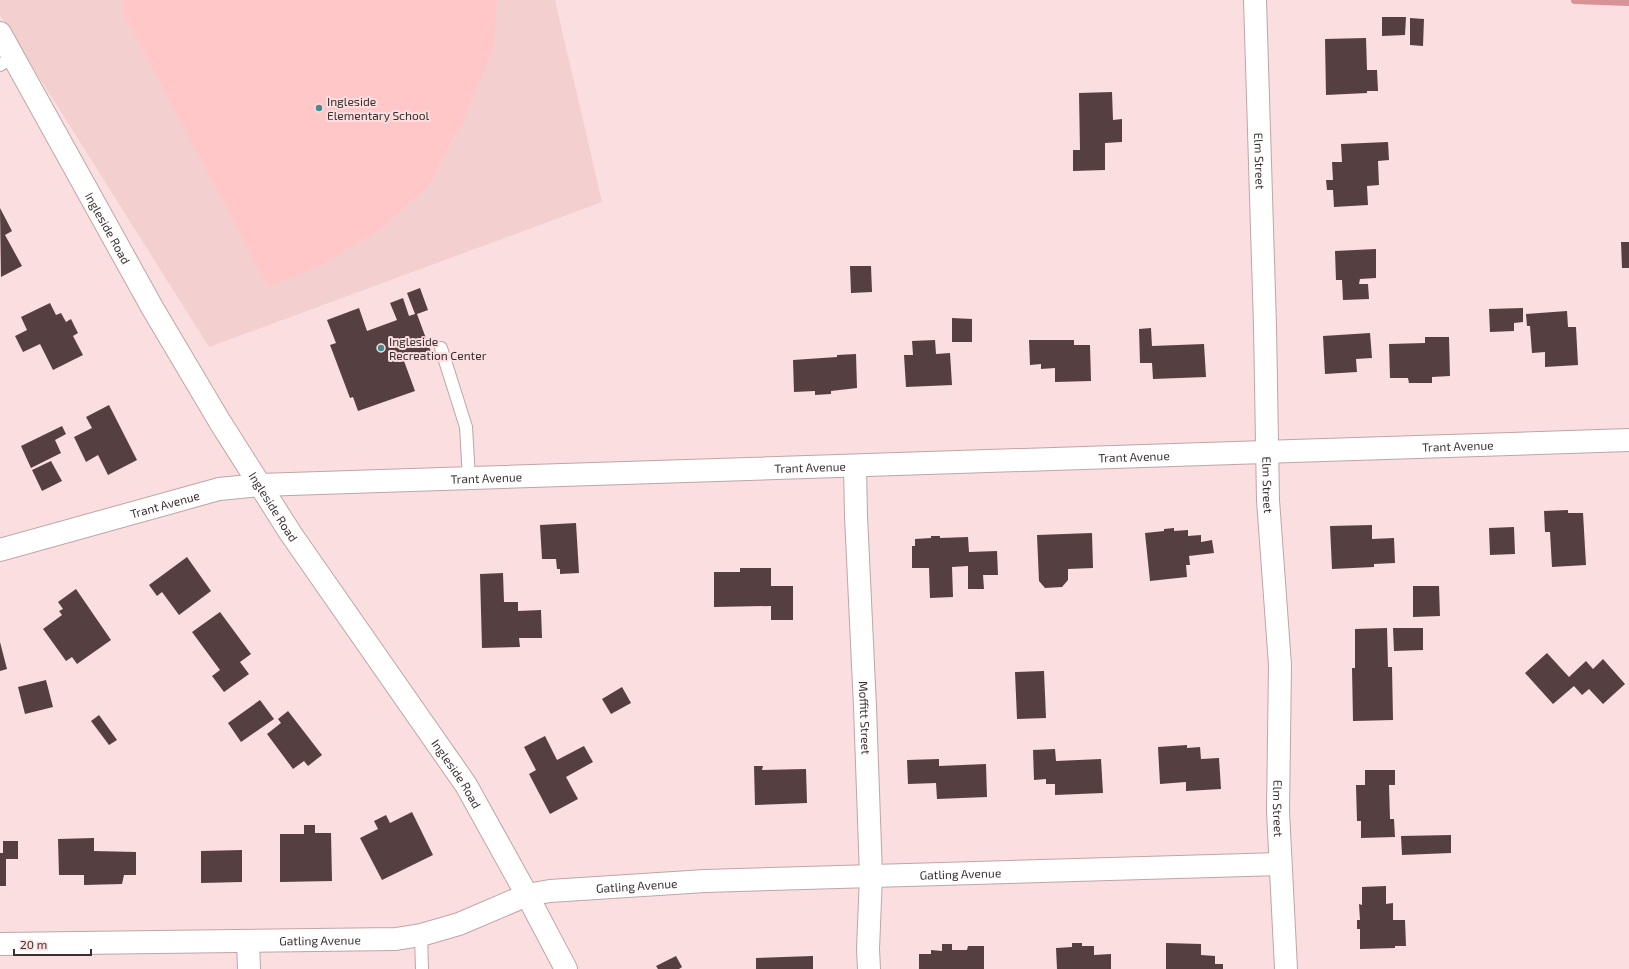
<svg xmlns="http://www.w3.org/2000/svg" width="1629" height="969" font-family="'Exo 2',sans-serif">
<rect width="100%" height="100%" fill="#fbdedf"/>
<!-- built -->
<path fill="#f4cfd0" d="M 0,0 L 555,0 L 602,202 L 209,347 L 0,15 Z"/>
<!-- green -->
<path fill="#ffc7c8" d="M 124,0 L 497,0 L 493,50 L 462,123 L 429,185 L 379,230 L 318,267 L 268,287 L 122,11 Z"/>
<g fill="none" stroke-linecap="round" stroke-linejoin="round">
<!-- stream -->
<path stroke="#d99396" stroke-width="8" d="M 1575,0 L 1629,2"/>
</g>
<!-- building -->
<path fill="#563f40" d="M 1382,17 L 1406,17 L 1405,35 L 1382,36 Z
M 1410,18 L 1424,19 L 1423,46 L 1410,45 Z
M 1366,38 L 1367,70 L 1377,70 L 1378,91 L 1367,91 L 1367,93 L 1326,95 L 1325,39 Z
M 1112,92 L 1113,120 L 1122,119 L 1122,142 L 1105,143 L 1105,170 L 1073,171 L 1073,150 L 1080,150 L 1079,93 Z
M 1388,142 L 1389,160 L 1378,161 L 1379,185 L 1367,186 L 1368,205 L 1334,207 L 1333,190 L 1327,190 L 1326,180 L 1333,180 L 1332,162 L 1342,162 L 1341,144 Z
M 0,208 L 12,231 L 5,235 L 22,266 L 1,277 Z
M 1621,242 L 1629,242 L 1629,268 L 1622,268 Z
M 1376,249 L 1376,278 L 1360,279 L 1359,284 L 1368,284 L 1369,299 L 1343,300 L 1342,280 L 1336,280 L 1335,251 Z
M 850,266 L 871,266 L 872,292 L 851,293 Z
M 420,288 L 428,310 L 417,314 L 431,352 L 404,361 L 415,391 L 358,411 L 353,397 L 350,398 L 330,345 L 336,343 L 327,320 L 359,308 L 367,331 L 397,320 L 390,303 L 403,298 L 409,316 L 415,314 L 407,293 Z
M 50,303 L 56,315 L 61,313 L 66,322 L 71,319 L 78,333 L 73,336 L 83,355 L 53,370 L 40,344 L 23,352 L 15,336 L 27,330 L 21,317 Z
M 1523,308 L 1523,322 L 1514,323 L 1514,331 L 1490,332 L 1489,309 Z
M 1567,311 L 1568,327 L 1576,327 L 1578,365 L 1545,367 L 1545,352 L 1532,353 L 1530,326 L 1527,326 L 1526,314 Z
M 952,318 L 972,319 L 972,342 L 952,342 Z
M 1151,328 L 1152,346 L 1204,344 L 1206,377 L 1153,379 L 1152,363 L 1140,363 L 1139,329 Z
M 1370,333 L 1372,358 L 1356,359 L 1357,372 L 1325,374 L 1323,336 Z
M 1425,337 L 1449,337 L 1450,376 L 1432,377 L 1432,383 L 1409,383 L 1408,378 L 1390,378 L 1389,344 L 1425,343 Z
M 935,340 L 936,354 L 950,353 L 952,385 L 906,387 L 904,355 L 913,355 L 912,341 Z
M 1029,340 L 1074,340 L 1074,345 L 1090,345 L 1091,381 L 1055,382 L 1055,368 L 1041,369 L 1041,364 L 1030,365 Z
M 856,354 L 857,388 L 831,391 L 831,394 L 815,395 L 815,391 L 794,392 L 793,360 L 837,357 L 837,355 Z
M 109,405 L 137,460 L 108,475 L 98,455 L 86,462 L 74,437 L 92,428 L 86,417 Z
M 62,426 L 66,434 L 55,440 L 61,453 L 31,468 L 21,446 Z
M 51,461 L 62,481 L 42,491 L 32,470 Z
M 1568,510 L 1568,513 L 1583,513 L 1586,565 L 1552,567 L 1550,532 L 1545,532 L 1544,511 Z
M 576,523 L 579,573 L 560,574 L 560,569 L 557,569 L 556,559 L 542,559 L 540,525 Z
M 1372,525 L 1372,539 L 1394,538 L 1395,563 L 1374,564 L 1374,567 L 1332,569 L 1330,526 Z
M 1514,527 L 1515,554 L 1490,555 L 1489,528 Z
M 1174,528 L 1174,531 L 1188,530 L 1188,536 L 1201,535 L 1201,542 L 1212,540 L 1214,553 L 1189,556 L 1190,565 L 1186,565 L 1187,577 L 1150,581 L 1145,533 L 1164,531 L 1164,529 Z
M 1092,533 L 1093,568 L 1068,569 L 1068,580 L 1062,587 L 1045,588 L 1039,581 L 1037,535 Z
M 931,536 L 940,536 L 940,538 L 968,537 L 969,552 L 997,551 L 998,575 L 983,575 L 984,589 L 968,589 L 968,566 L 952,567 L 953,597 L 930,598 L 929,568 L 912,568 L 912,546 L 915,546 L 915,539 L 931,538 Z
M 187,557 L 211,591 L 179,615 L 162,592 L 157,596 L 149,585 Z
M 740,568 L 771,568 L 771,586 L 793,586 L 793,620 L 771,620 L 771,606 L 714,607 L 714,572 L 740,572 Z
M 503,573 L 504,602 L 518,602 L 518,611 L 541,610 L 542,638 L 519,638 L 520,647 L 482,648 L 480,574 Z
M 1413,586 L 1439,586 L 1440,616 L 1413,617 Z
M 76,589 L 111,640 L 77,664 L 72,657 L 66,661 L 43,629 L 62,615 L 59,611 L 63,609 L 58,602 Z
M 220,612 L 251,654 L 240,662 L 249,674 L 224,692 L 212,676 L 220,670 L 192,632 Z
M 1387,628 L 1388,667 L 1392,667 L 1393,720 L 1353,721 L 1352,668 L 1355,668 L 1355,629 Z
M 1393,628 L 1423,628 L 1423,650 L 1394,651 Z
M 0,642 L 7,669 L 0,671 Z
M 1547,653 L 1569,677 L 1586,661 L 1593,669 L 1603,659 L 1625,684 L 1603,704 L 1589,689 L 1582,695 L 1574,686 L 1553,704 L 1525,673 Z
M 1044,671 L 1046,718 L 1017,719 L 1015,672 Z
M 46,680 L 53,707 L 25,714 L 18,687 Z
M 622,687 L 631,703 L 611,714 L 602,699 Z
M 260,700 L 274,719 L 241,742 L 228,723 Z
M 288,711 L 322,755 L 308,766 L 304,761 L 293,769 L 267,734 L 281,723 L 278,719 Z
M 99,715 L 117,740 L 109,745 L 91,721 Z
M 545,736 L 557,760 L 584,746 L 593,762 L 566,777 L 578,799 L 550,814 L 529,774 L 536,770 L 524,747 Z
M 1187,745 L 1187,748 L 1200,747 L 1201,759 L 1219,758 L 1221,789 L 1186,791 L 1186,782 L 1160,784 L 1158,747 Z
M 1055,749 L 1056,761 L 1101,759 L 1103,793 L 1055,795 L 1055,784 L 1046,784 L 1046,779 L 1034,780 L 1033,750 Z
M 939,759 L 939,766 L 986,764 L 987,797 L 937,799 L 936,783 L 908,784 L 907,760 Z
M 754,766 L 763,766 L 762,770 L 806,769 L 807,803 L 755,805 Z
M 1365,770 L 1395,770 L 1395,785 L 1389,785 L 1390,819 L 1394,819 L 1395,837 L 1361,838 L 1361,821 L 1357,821 L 1356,785 L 1365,785 Z
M 412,812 L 433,855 L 382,880 L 360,838 L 378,829 L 374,821 L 386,815 L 390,823 Z
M 304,825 L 315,825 L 315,833 L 331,833 L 332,881 L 280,882 L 280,834 L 304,834 Z
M 1451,835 L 1451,853 L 1402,855 L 1401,836 Z
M 94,838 L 94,851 L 136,852 L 136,875 L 124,875 L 122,884 L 84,885 L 84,875 L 59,875 L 58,839 Z
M 3,841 L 18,841 L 18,859 L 6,859 L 6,886 L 0,886 L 0,853 L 3,853 Z
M 242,850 L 242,882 L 201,883 L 201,851 Z
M 1386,886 L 1386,904 L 1393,903 L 1393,920 L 1405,920 L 1406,946 L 1395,946 L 1395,948 L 1360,949 L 1360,929 L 1357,929 L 1357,920 L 1360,920 L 1359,904 L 1362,905 L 1362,887 Z
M 1072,943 L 1082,943 L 1082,946 L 1094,946 L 1094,955 L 1111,954 L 1111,969 L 1057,969 L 1056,948 L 1072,947 Z
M 1166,943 L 1201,944 L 1201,955 L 1215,956 L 1215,964 L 1223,964 L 1223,969 L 1166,969 Z
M 942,944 L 952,944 L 952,950 L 967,950 L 968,946 L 984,946 L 984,969 L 919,969 L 919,954 L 931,954 L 931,950 L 942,951 Z
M 676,956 L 682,967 L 679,969 L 658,969 L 656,966 Z
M 813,956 L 813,969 L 756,969 L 756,958 Z"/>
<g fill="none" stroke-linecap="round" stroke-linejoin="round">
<!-- service casing -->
<g stroke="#c0a5a5" stroke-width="14">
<path id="service" d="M 0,65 L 13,57
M 441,348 L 466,427 L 469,479
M 421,935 L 422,969"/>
</g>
<!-- minor casing -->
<g stroke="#c0a5a5" stroke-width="24">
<g id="minor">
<path id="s1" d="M 1255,0 L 1265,326 L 1268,500 L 1280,665 L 1278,811 L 1286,969"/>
<path id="s2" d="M 0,33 L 153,309 L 220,422 L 291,534 L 466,785 L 527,895 L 566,969"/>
<path id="s3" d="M 855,466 L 856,516 L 865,707 L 871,876 L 868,949 L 869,969"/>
<path id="s4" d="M 0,550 L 219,489 L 260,485 L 1629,440"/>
<path d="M 248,941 L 249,969"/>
<path id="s5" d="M 0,944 L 396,939 L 421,935 L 459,924 L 527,895 L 550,891 L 705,881 L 1280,864"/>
</g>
</g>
<!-- service -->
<use href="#service" stroke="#fff" stroke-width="12"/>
<!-- minor -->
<use href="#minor" stroke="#fff" stroke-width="22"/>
</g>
<!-- markers -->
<g fill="#448c8d" stroke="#fbdedf" stroke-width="1.5">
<circle cx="319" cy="108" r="4"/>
<circle cx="381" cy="348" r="4"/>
</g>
<g text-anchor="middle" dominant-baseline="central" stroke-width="4" stroke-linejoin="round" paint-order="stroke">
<!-- poi labels -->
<g font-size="12" fill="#3b3030" stroke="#fbdedf" text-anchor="start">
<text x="327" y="101">Ingleside<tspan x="327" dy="14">Elementary School</tspan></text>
<text x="389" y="341">Ingleside<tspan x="389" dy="14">Recreation Center</tspan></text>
</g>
<!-- street labels -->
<g font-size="12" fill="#3b3030" stroke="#fbdedf">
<text stroke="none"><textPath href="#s1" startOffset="161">Elm Street</textPath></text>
<text stroke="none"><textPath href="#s2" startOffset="223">Ingleside Road</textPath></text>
<text stroke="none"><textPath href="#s4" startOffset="1467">Trant Avenue</textPath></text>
<text stroke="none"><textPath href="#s4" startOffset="1143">Trant Avenue</textPath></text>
<text stroke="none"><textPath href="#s4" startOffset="819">Trant Avenue</textPath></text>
<text stroke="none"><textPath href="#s4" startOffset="495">Trant Avenue</textPath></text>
<text stroke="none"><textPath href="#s1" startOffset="485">Elm Street</textPath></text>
<text stroke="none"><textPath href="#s4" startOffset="171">Trant Avenue</textPath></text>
<text stroke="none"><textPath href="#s2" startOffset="547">Ingleside Road</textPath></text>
<text stroke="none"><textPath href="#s3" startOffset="252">Moffitt Street</textPath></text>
<text stroke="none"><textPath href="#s2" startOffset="871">Ingleside Road</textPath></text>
<text stroke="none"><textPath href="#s1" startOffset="809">Elm Street</textPath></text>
<text stroke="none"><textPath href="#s5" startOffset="969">Gatling Avenue</textPath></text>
<text stroke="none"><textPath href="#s5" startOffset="645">Gatling Avenue</textPath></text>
<text stroke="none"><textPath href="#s5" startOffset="320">Gatling Avenue</textPath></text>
</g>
</g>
<!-- scale -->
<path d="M14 949v6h77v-6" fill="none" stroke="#3b3030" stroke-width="2"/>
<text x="20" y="949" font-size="12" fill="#3b3030" stroke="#fbdedf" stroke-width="3" paint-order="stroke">20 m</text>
</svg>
